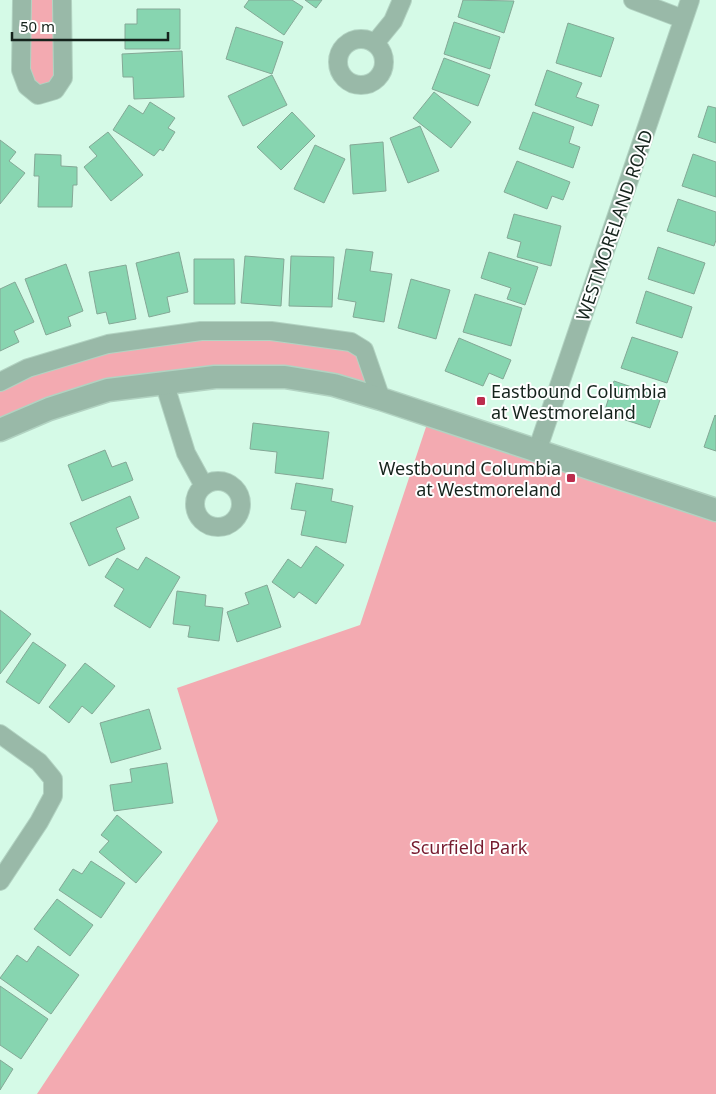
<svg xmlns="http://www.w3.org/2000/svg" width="716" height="1094" font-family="'Noto Sans',sans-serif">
<rect width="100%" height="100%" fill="#d5fae7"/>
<!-- green -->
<path fill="#f3aab1" d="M 22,0 L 62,0 L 55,90 L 27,86 Z
M 201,331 L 351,342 L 381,399 L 334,385 L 164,382 L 0,430 L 0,382 L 28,368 Z
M 430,415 L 716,510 L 716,1094 L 37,1094 L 218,821 L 177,688 L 360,625 Z"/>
<!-- building -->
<path fill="#87d5b0" stroke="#84a896" d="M 249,0 L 292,0 L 303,7 L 284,35 L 244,7 Z
M 305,0 L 322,0 L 316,8 Z
M 463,0 L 514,1 L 504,33 L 458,17 Z
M 137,9 L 180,9 L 180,49 L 125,49 L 125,24 L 137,24 Z
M 454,22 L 500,37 L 490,69 L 444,54 Z
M 568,23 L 614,38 L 601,77 L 556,63 Z
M 236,27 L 283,42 L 272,74 L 226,59 Z
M 182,51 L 184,97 L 134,99 L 133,77 L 123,77 L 122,54 Z
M 444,58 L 490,75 L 478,106 L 432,89 Z
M 547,70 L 582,83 L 576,97 L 599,105 L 592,126 L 535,105 Z
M 272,75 L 287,105 L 243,126 L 228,96 Z
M 434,92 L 471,122 L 451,148 L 413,118 Z
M 150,102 L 175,118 L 168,128 L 175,132 L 163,151 L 160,149 L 154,156 L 113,130 L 129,105 L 143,114 Z
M 708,106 L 716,108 L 716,143 L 698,137 Z
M 292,112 L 315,136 L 281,170 L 257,147 Z
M 533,112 L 574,127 L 569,143 L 580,147 L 573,168 L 519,149 Z
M 420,126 L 439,171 L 408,183 L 390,138 Z
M 108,132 L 143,175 L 111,201 L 84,167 L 97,156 L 89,147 Z
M 0,140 L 16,152 L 9,161 L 25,173 L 0,204 Z
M 383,142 L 386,191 L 353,194 L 350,145 Z
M 315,145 L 345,159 L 324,203 L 294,189 Z
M 35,154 L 61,155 L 61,166 L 77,167 L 77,185 L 73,185 L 72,207 L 38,207 L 39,176 L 34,176 Z
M 693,154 L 716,162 L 716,197 L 682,186 Z
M 517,161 L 570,182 L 563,200 L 552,196 L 547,209 L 504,192 Z
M 678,199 L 716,212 L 716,240 L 714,246 L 667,231 Z
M 514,214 L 561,226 L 551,266 L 517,257 L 521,242 L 507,238 Z
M 658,247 L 705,263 L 694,294 L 648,279 Z
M 346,249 L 373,252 L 370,271 L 392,274 L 384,322 L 353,317 L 356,302 L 338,299 Z
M 179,252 L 188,292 L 167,297 L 170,312 L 149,317 L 136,263 Z
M 489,252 L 538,267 L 525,305 L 507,299 L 511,288 L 481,278 Z
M 245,256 L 284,259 L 281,306 L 241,303 Z
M 291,256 L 334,257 L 332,307 L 289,306 Z
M 194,259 L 234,259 L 235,304 L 194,304 Z
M 66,264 L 83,311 L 68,317 L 71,326 L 46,335 L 25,279 Z
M 126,265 L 136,319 L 109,324 L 106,312 L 97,314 L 89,272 Z
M 411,279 L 450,290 L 436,339 L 398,328 Z
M 15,282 L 34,322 L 14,331 L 19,342 L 0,351 L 0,289 Z
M 646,291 L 692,307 L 682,338 L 636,323 Z
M 475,294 L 522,308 L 511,346 L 463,332 Z
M 632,337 L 678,352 L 667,383 L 621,368 Z
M 459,338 L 511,360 L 503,379 L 489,373 L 483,386 L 445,371 Z
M 614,381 L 661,397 L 650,428 L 604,413 Z
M 715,415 L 716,416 L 716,451 L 704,447 Z
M 253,423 L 329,432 L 323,479 L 275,473 L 277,452 L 250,449 Z
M 105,450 L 112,467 L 126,462 L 133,480 L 82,501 L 68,465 Z
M 296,483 L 333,489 L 331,501 L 353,506 L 346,543 L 301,535 L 306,511 L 291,509 Z
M 130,496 L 139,518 L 116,528 L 125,549 L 89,566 L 70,523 Z
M 316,546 L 344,565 L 316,604 L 299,592 L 294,598 L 272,582 L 288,559 L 301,568 Z
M 146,557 L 180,577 L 150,628 L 114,606 L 124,589 L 105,577 L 117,558 L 138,570 Z
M 267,585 L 281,627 L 237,642 L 227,612 L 249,604 L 245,593 Z
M 177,591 L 206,595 L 205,606 L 223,608 L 219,641 L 188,637 L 190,626 L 173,624 Z
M 0,610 L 31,634 L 0,674 Z
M 33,642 L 66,665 L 39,704 L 6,682 Z
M 85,663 L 115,686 L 92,714 L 82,706 L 69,723 L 49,707 Z
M 149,709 L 161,749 L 111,763 L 100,723 Z
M 167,763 L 173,803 L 114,811 L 110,785 L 132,782 L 130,769 Z
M 117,815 L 162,852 L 136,883 L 99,852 L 109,841 L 101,835 Z
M 91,861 L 125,883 L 101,918 L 59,890 L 73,869 L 82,874 Z
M 57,899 L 93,925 L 70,956 L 34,929 Z
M 38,946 L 79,975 L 51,1014 L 0,978 L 17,955 L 27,962 Z
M 0,986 L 48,1019 L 21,1059 L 0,1045 Z
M 0,1060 L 13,1069 L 0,1090 Z"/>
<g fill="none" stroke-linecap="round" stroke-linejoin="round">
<!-- minor casing -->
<g stroke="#b2d3c2" stroke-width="20">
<path id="minor" d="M 22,0 L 21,70 L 27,86 L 38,95 L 55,90 L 63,78 L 62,0
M 633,0 L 683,19
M338 62a23 23 0 1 1 46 0a23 23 0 1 1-46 0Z
M 375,43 L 393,21 L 402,0
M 0,382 L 28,368 L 108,344 L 201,331 L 271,331 L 351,342 L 364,350 L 381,399
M 164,382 L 186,453 L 204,486
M 537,451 L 690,0
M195 504a23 23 0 1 1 46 0a23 23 0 1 1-46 0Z
M 0,734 L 39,762 L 53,779 L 53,796 L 39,822 L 0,881"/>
</g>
<!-- tertiary casing -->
<g stroke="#b2d3c2" stroke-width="25">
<path id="tertiary" d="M 0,430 L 49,409 L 108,390 L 215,377 L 285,377 L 334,385 L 381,399 L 716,510"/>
</g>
<!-- minor -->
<use href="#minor" stroke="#99b9a8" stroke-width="18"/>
<!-- tertiary -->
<use href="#tertiary" stroke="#99b9a8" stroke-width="22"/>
</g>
<!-- markers -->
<g fill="#bc2c4d" stroke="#fff" stroke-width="2">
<rect x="476" y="396" width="10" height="10" rx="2.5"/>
<rect x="566" y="473" width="10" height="10" rx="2.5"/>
</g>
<g text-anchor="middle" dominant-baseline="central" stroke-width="4" stroke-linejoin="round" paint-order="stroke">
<!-- street labels -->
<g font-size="18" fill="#15231c" stroke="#fff">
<text transform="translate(614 225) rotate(-71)">WESTMORELAND ROAD</text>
</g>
<!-- poi labels -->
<g font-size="18" fill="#15231c" stroke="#fff" text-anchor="start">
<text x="491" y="391">Eastbound Columbia<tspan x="491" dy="21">at Westmoreland</tspan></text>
<text x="561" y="468" text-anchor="end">Westbound Columbia<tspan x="561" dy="21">at Westmoreland</tspan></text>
</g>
<!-- park labels -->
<g font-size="18" fill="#751a2e" stroke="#fff">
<text x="469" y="847">Scurfield Park</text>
</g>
</g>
<!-- scale -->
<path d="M12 32v8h156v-8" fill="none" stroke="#15231c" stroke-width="2.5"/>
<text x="20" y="32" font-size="15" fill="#15231c" stroke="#ffffff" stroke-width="4" paint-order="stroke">50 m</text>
</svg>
